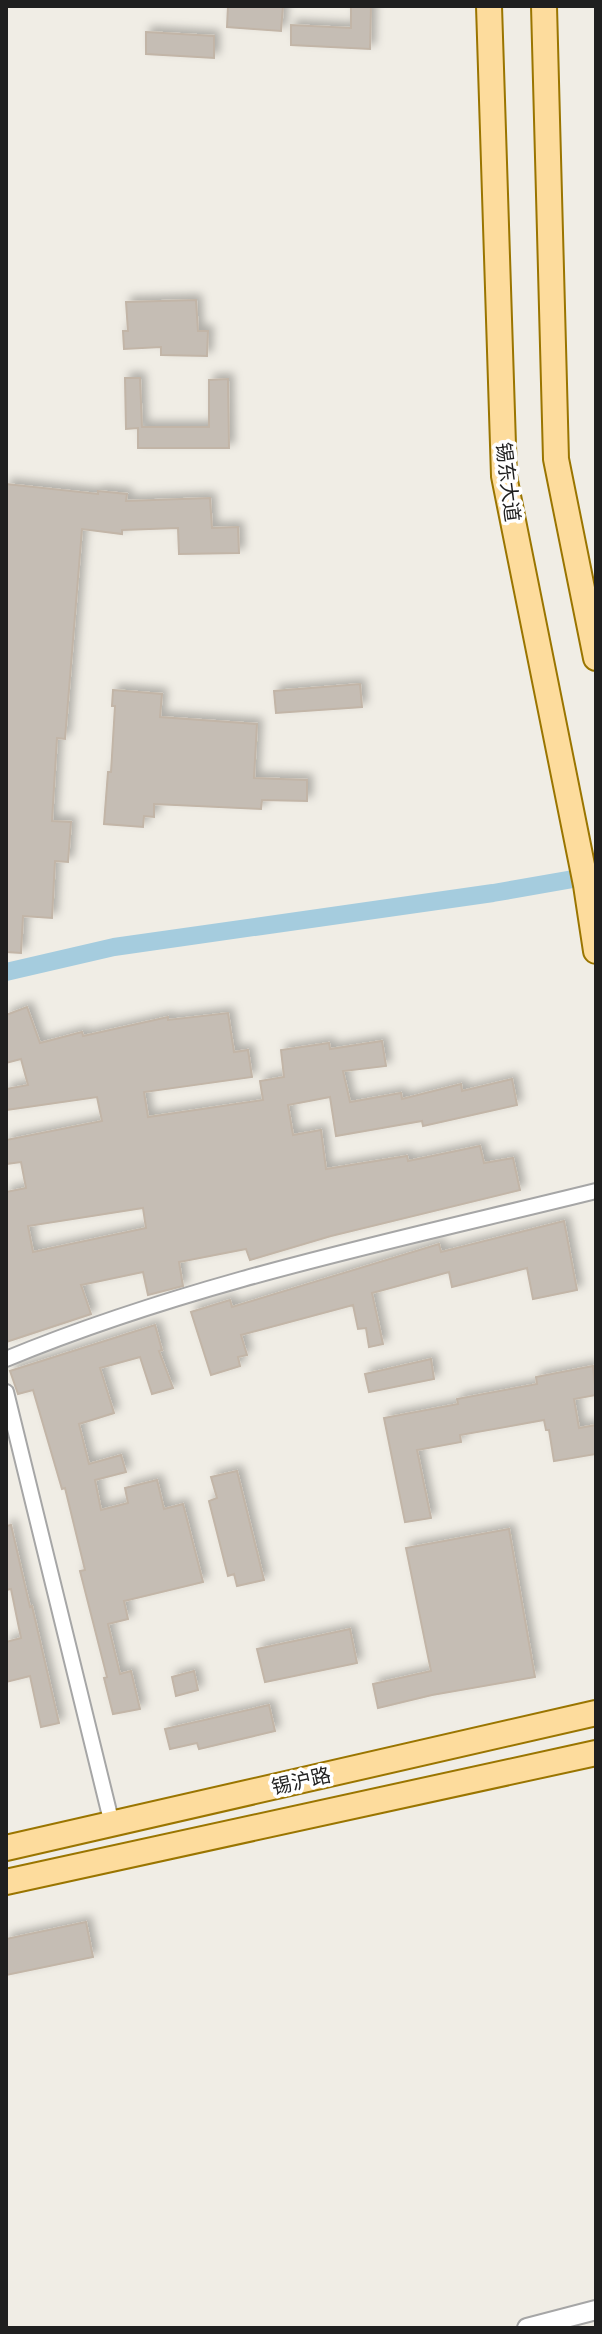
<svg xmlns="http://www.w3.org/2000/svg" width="602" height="2334" font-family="'Golos Text','Noto Sans SC',sans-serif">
<defs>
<filter id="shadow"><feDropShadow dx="5" dy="-5" stdDeviation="4" flood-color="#0004"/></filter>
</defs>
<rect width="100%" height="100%" fill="#f0ede5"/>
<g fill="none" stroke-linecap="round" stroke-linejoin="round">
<!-- canal -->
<path stroke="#a5ccde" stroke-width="18" d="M 6,972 L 114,947 L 493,893 L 596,875"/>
</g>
<!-- building -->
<path fill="#c5bdb4" stroke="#c2b5a7" stroke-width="2" fill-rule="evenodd" filter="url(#shadow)" d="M 228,6 L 283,6 L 281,31 L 227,27 Z
M 351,6 L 371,6 L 370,49 L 291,45 L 291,25 L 351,28 Z
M 146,32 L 214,36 L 214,58 L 146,54 Z
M 196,300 L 198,331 L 208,331 L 207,356 L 161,355 L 161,347 L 124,349 L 123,331 L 128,331 L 126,302 Z
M 125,378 L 140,378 L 142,427 L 209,427 L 209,380 L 228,379 L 229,448 L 138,448 L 138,428 L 126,429 Z
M 6,484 L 98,494 L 98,491 L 127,494 L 126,501 L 210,498 L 212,528 L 238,527 L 239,553 L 179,554 L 178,528 L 122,530 L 122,534 L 82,529 L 65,739 L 57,738 L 52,821 L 71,822 L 68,862 L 55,861 L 52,918 L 23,916 L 21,953 L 6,952 Z
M 360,684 L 362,707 L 276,713 L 274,691 Z
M 113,690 L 162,694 L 160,717 L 257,724 L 254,778 L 307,780 L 307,801 L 262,800 L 261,809 L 154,804 L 154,817 L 144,816 L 143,827 L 104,824 L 108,772 L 111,772 L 115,706 L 112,706 Z
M 27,1007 L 40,1043 L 82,1032 L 83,1036 L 168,1017 L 168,1020 L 228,1013 L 234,1052 L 248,1050 L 252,1077 L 144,1092 L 148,1117 L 263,1100 L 260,1081 L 284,1077 L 281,1050 L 329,1043 L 330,1049 L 382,1041 L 386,1066 L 343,1071 L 350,1102 L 401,1093 L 402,1099 L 461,1084 L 462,1091 L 512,1079 L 517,1105 L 423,1126 L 422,1121 L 336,1136 L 330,1097 L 288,1105 L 293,1135 L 321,1130 L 326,1169 L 407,1156 L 408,1161 L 480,1146 L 484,1163 L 513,1158 L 520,1190 L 331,1236 L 250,1260 L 246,1249 L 179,1262 L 183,1286 L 148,1295 L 143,1272 L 81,1285 L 91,1314 L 6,1342 L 6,1192 L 26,1188 L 21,1162 L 6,1164 L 6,1140 L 102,1121 L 97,1097 L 6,1110 L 6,1089 L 28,1085 L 21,1059 L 6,1063 L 6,1015 ZM 143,1208 L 146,1228 L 33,1252 L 28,1226 Z
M 564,1221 L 577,1290 L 533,1299 L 527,1268 L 452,1287 L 449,1272 L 372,1293 L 383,1344 L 369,1347 L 366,1328 L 358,1329 L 353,1305 L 241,1335 L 247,1355 L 238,1357 L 240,1366 L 211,1375 L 191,1312 L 230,1300 L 232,1307 L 439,1244 L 441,1252 Z
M 155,1325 L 162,1350 L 159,1351 L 173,1388 L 152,1394 L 140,1357 L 100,1368 L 114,1413 L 79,1424 L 89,1464 L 121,1455 L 126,1472 L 95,1480 L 101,1510 L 128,1503 L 125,1488 L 157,1480 L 164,1509 L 183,1504 L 203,1582 L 124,1601 L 128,1619 L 108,1624 L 120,1674 L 131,1671 L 140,1709 L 113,1714 L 104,1678 L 107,1677 L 80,1571 L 85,1570 L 65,1488 L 62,1489 L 33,1390 L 18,1394 L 10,1371 Z
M 431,1359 L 434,1379 L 369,1392 L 365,1374 Z
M 593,1366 L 596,1395 L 574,1399 L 579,1428 L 596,1425 L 596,1454 L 554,1461 L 549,1430 L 546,1430 L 544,1420 L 460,1435 L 461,1442 L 417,1450 L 431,1518 L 405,1522 L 384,1418 L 458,1404 L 457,1399 L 537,1384 L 536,1377 Z
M 237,1471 L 264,1580 L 237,1586 L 234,1574 L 228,1576 L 209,1501 L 217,1498 L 211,1477 Z
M 11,1525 L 30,1607 L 32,1606 L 59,1723 L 41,1727 L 30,1676 L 6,1682 L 6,1642 L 21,1638 L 11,1589 L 6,1590 L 6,1526 Z
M 509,1529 L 535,1677 L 432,1695 L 378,1708 L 373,1684 L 431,1671 L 406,1548 Z
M 350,1629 L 357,1663 L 265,1682 L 257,1649 Z
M 194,1671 L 198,1690 L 176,1696 L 172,1677 Z
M 269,1705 L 275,1731 L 199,1749 L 197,1743 L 170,1749 L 165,1729 Z
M 86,1922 L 93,1957 L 6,1975 L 6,1939 Z"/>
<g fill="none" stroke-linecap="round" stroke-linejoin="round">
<!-- minor casing -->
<g stroke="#a6a6a6" stroke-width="18">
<path id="minor" d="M 6,1359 C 195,1281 398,1240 596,1191
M 6,1392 L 112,1824"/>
</g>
<!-- tertiary casing -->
<g stroke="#a6a6a6" stroke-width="22">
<path id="tertiary" d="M 527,2328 L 596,2310"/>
</g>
<!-- primary casing -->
<g stroke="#9a7500" stroke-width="28">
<path id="primary" d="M 489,6 L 504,476 L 586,885 L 596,951
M 544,6 L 556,459 L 596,658
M 6,1848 L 596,1713
M 6,1882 L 596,1753"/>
</g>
<!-- minor -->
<use href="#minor" stroke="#fff" stroke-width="14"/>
<!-- tertiary -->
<use href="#tertiary" stroke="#fff" stroke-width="18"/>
<!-- primary -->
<use href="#primary" stroke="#fddc9d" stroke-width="24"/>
</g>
<g text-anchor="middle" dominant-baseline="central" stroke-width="7" stroke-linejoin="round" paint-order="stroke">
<!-- street labels -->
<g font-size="20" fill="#1f1f1f" stroke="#fff">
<text transform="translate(509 482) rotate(83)">锡东大道</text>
<text transform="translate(301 1780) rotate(-13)">锡沪路</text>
</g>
</g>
<!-- border -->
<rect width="602" height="2334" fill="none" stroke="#1f1f1f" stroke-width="16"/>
</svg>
